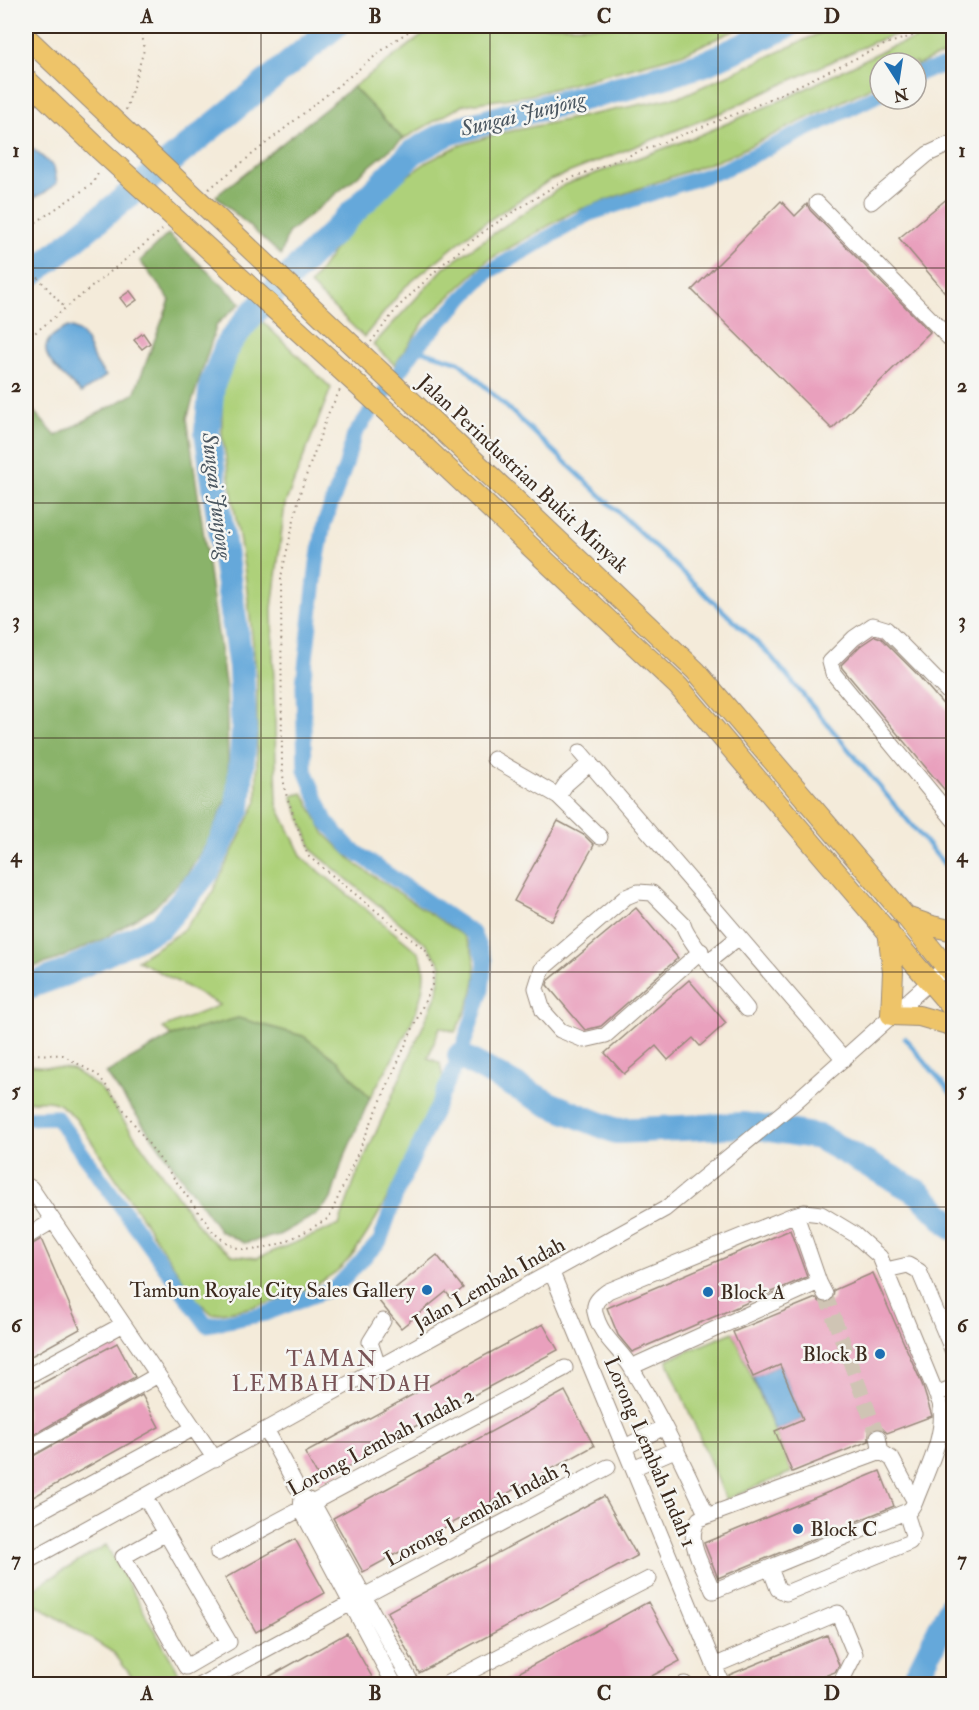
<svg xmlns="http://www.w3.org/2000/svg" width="979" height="1710" font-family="'IM FELL Double Pica',serif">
<rect width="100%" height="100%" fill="#f6f6f2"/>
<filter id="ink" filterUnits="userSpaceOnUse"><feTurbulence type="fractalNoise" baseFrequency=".0167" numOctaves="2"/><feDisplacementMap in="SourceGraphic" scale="12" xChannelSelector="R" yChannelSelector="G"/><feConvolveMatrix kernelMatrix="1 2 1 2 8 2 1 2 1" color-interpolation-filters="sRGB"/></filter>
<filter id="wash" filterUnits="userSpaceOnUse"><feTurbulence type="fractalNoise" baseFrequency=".008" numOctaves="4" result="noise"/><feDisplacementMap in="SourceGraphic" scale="24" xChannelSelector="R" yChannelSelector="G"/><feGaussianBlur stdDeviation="1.35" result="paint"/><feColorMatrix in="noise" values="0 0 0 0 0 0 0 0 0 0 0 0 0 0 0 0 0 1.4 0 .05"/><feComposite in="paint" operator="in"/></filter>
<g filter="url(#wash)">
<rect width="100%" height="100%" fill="#f4ebda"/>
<!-- green -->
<path fill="#aed17a" stroke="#747e4c" stroke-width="1.5" d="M 435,26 L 745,26 L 682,54 L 530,95 L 463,105 L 403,139 L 353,87 Z
M 835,26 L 922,26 L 874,42 L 720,113 L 550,180 L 474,230 L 405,287 L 364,337 L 310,285 L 352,224 L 389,189 L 427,162 L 458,146 L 497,134 L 682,96 Z
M 953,27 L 953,54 L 935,57 L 916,66 L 916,63 L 880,63 L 880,83 L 727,157 L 573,212 L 488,260 L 426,319 L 395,365 L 373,345 L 445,267 L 564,185 L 695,137 L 789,97 L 890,47 Z
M 262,321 L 331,388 L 285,504 L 272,609 L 277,805 L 302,857 L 419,953 C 440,992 389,1062 370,1098 L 339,1062 L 303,1036 L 238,1018 L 172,1036 L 163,1028 L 220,1005 L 137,960 L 180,933 L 209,899 L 257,801 L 257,680 L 245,573 L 222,434 L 222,391 L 233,354 Z
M 303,793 L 325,834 L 357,865 L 464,936 C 486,969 473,999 455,1032 L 440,1027 L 428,1058 L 440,1063 L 443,1079 C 421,1125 372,1248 333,1274 C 299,1297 253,1309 212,1314 L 195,1298 L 78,1121 C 58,1101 54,1098 26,1102 L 26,1065 L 72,1069 L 101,1089 L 206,1236 L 233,1255 L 257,1258 L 339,1225 L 354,1182 L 438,992 L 441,965 L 428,946 L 313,851 L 292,796 Z
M 733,1332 L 792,1472 L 726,1499 L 667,1360 Z
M 106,1545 L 185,1684 L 137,1684 L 114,1653 L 26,1598 L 26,1593 Z"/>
<!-- forest -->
<path fill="#8ab36a" stroke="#626e44" stroke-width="1.5" d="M 353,87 L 403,139 L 288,233 L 281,255 L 216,196 Z
M 168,234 L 241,303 L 217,324 L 187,418 L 226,690 L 229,793 L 208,841 L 187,874 L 155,907 L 103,939 L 56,960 L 26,969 L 26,403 L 56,436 L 134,394 L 170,300 L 140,261 Z
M 238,1018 L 303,1036 L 339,1062 L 370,1098 L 343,1160 L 331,1199 L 317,1214 L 279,1235 L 244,1243 L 220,1231 L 106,1073 L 172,1036 Z"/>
<!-- water -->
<path fill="#65a8da" stroke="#50697c" stroke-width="1.5" d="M 26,143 L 54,167 L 57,183 L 44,193 L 26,202 Z
M 68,327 C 85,330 88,345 94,360 C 97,365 102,371 106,376 L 81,393 C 60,371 21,347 68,327 Z
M 780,1365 L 803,1419 L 775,1431 L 753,1377 Z"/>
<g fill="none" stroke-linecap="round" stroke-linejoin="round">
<!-- stream -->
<path stroke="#65a8da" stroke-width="4.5" d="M 416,349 L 459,362 L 769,654 L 954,876
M 905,1038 L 954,1097"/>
<!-- canal -->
<path stroke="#65a8da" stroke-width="15" d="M 916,75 L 928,70 L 954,64
M 26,1118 L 56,1117 L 207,1325 L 265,1314 L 336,1287 L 380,1241 L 395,1198 L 460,1056 L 482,990 L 485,961 L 473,933 L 350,848 L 326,821 L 305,770 L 303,685 L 317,563 L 324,524 L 346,465 L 354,435 L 419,344 L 488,272 L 589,214 L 723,170 L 880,94"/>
<!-- river -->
<path stroke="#65a8da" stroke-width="26" d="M 26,279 L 335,26
M 26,987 L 65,973 L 161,926 L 207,871 L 238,807 L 244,733 L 241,668 L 207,432 L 212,385 L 228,344 L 253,313 L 413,152 L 448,133 L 507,116 L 632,86 L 706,63 L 787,26
M 460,1056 L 549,1104 L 616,1131 L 745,1125 L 819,1137 L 919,1193 L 954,1228
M 913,1684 L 954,1601"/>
</g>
<g id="blocks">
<!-- building -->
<path fill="#e9a0bd" d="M 954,193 L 954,303 L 899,238 Z
M 781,201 L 795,216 L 807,204 L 810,210 L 930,332 L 832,429 L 692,290 Z
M 130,291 L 137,300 L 127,307 L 120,298 Z
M 143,333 L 150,343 L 142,349 L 134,340 Z
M 875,636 L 881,638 L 916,673 L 954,717 L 954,801 L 842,668 L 841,665 L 860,646 Z
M 558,821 L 584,835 L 594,845 L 552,921 L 514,901 Z
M 636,908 L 678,958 L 601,1026 L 585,1030 L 547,985 L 548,981 Z
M 689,980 L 726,1023 L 700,1046 L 693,1038 L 668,1060 L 656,1046 L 624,1074 L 605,1053 Z
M 790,1230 L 807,1277 L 632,1352 L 618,1335 L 607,1308 Z
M 41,1239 L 80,1329 L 26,1359 L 26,1248 Z
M 437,1255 L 463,1288 L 451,1298 L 446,1292 L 401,1328 L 379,1301 Z
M 873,1273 L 922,1384 L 932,1416 L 887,1433 L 882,1428 L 876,1428 L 869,1433 L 869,1441 L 792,1472 L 775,1431 L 803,1419 L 780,1365 L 753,1377 L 733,1332 L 816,1298 L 820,1302 L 829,1303 L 833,1299 L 834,1290 Z
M 543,1324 L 558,1350 L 397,1436 L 399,1439 L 321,1482 L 305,1453 Z
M 117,1343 L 135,1377 L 26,1439 L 26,1392 Z
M 565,1391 L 594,1446 L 363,1572 L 333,1518 Z
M 142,1395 L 159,1427 L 26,1501 L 26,1460 Z
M 880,1471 L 894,1506 L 718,1578 L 704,1543 Z
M 604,1496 L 637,1556 L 419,1673 L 387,1612 Z
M 295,1539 L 325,1593 L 256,1632 L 225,1578 Z
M 648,1602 L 680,1661 L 637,1684 L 498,1684 Z
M 347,1633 L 372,1677 L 359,1684 L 256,1684 Z
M 827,1635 L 839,1665 L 835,1672 L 804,1684 L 732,1684 L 729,1675 Z"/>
</g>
</g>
<g filter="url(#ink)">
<use href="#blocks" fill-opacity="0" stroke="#988a7c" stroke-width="1.5"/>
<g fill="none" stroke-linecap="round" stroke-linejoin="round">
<!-- minor-tunnel -->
<path stroke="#cfc4b4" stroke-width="15" stroke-dasharray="15 8" stroke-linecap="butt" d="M 825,1294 L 878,1437"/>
<!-- minor casing -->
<g stroke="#988a7c" stroke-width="17">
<path id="minor" d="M 871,202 L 928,154 L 954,142
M 817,203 L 954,343
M 954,698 L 886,629 L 873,625 L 854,638 L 830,662 L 833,673 L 954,820
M 580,752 L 844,1059
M 494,759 L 558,796
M 590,763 L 566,784 L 558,796 L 600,837
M 701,951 L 606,1035 L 584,1040 L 560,1030 L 543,1011 L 536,988 L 542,969 L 626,897 L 638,892 L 652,893 L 683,924 C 686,941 734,992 747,1009
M 709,961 L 739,937
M 26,1185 L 31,1188 L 215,1459
M 796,1215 L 819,1282
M 26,1237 L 51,1222
M 886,1270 L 908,1265 L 919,1271 L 954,1354
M 552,1273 L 722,1684
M 631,1367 L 819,1282 L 825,1294
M 379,1369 L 370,1342 L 383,1321
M 26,1377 L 122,1325
M 936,1394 L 954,1387
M 267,1431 L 297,1487
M 625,1447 L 664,1427
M 26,1450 L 156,1376
M 880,1451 L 892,1459 L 915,1502
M 633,1468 L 677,1449
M 145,1497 L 229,1642 L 186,1667 L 123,1557 L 166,1533
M 707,1516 C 685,1466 661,1417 632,1369 C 621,1349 600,1337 595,1312 C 593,1302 600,1297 608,1291 L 791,1216 L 804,1212 L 821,1214 L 854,1234 L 880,1257 L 940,1403 C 947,1434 926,1472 915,1502 L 910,1510 L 713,1591 C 705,1570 683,1539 699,1519 L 707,1516 L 876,1454 L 880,1447 L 878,1437
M 26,1519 L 192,1429
M 218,1553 L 565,1368
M 26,1562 L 665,1209 L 794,1103 L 954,960
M 770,1568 L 778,1589 L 786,1593 L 910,1542 L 913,1535 L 906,1513
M 364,1596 L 608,1467
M 716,1665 L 838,1613 L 855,1654 L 840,1684
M 202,1684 L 351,1603
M 394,1684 L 301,1509 L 302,1496 L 313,1503 L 412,1684
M 446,1684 L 649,1579
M 684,1684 L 685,1684"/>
</g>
<!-- major casing -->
<g stroke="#988a7c" stroke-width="22">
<path id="major" d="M 26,37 L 117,123
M 26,79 L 99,149
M 423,412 L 696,671 L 906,917 L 954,977
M 407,430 L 678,686 L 954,1010
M 906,917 L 932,926 L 954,931
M 888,930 L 893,972 L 891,1015 L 919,1016 L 954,1026"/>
</g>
<!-- path -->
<path stroke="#988a7c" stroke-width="2" stroke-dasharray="1.5 4.5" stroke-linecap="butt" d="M 126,110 L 144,50 L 141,26
M 209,189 L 394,41 L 417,26
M 26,229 L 92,184 L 99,172
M 26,264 L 65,308
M 26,340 L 162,230
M 371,342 L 398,307 L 443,264 L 487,229 L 559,183 L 753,107 L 886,44 L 945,26
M 26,1054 L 63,1055 L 99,1076 L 214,1233 C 221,1238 229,1246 238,1248 C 268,1256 304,1232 329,1218 L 432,985 L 434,969 L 426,951 L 308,856 L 285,791 L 282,767 L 281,577 L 300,493 L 328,414 L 340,390"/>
<!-- minor -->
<use href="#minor" stroke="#fff" stroke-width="15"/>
<!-- major -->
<use href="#major" stroke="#eec469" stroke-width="20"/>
<!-- major-bridge casing -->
<g stroke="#988a7c" stroke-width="22" stroke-linecap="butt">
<path id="major-bridge" d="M 117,123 L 423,412
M 99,149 L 407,430"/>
</g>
<!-- major-bridge -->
<use href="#major-bridge" stroke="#eec469" stroke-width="20"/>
</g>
</g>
<!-- grid -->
<path fill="none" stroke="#3b2a1e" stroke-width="1.5" stroke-opacity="0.55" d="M 261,26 L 261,1684M 490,26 L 490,1684M 718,26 L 718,1684M 26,268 L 954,268M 26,503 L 954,503M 26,738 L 954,738M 26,972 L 954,972M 26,1207 L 954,1207M 26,1442 L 954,1442"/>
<!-- markers -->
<g fill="#1f6fb2" stroke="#f6f6f2" stroke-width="2">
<circle cx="427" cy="1290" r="6"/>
<circle cx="708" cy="1292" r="6"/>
<circle cx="880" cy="1354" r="6"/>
<circle cx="798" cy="1529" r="6"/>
</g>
<g text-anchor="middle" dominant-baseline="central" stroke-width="5" stroke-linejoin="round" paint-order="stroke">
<!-- street labels -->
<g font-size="21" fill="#3b2a1e" stroke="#f6f6f2">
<text transform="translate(523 474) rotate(43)">Jalan Perindustrian Bukit Minyak</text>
<text transform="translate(489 1284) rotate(-29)">Jalan Lembah Indah</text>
<text transform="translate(381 1442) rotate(-28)">Lorong Lembah Indah 2</text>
<text transform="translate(650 1452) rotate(67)">Lorong Lembah Indah 1</text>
<text transform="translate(477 1513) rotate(-28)">Lorong Lembah Indah 3</text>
</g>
<!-- poi labels -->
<g font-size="21" fill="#3b2a1e" stroke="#f6f6f2" text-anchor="end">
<text x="415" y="1290">Tambun Royale City Sales Gallery</text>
<text x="720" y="1292" text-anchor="start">Block A</text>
<text x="868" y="1354">Block B</text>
<text x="810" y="1529" text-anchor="start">Block C</text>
</g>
<!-- water labels -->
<g font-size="22" font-style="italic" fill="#4a5660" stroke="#f6f6f2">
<text transform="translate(523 114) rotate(-14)">Sungai Junjong</text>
<text transform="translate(217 496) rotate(83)">Sungai Junjong</text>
</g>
<!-- neighbourhood labels -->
<g font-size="22" letter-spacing="1.5" fill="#785356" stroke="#f6f6f2">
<text x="332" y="1359">TAMAN<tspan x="332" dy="25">LEMBAH INDAH</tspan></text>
</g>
</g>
<!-- margin -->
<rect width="979" height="1710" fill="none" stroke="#f6f6f2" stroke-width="66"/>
<!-- north arrow -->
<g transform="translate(898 81) rotate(168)"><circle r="28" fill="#f6f6f2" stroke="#aba49d" stroke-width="1.5"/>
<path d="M0-4.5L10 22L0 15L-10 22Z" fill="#1f6fb2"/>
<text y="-9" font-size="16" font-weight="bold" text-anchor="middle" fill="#3b2a1e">N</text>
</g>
<rect x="33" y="33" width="913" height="1644" fill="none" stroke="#3b2a1e" stroke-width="2"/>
<g font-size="20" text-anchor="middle" font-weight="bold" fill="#3b2a1e">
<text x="147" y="23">A</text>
<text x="375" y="23">B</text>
<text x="604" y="23">C</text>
<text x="832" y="23">D</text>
<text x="16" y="157">1</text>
<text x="962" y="157">1</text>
<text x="16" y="392">2</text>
<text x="962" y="392">2</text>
<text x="16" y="627">3</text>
<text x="962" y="627">3</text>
<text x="16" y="862">4</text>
<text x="962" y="862">4</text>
<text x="16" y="1097">5</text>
<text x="962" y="1097">5</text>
<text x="16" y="1332">6</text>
<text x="962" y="1332">6</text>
<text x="16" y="1566">7</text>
<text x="962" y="1566">7</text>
<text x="147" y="1700">A</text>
<text x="375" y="1700">B</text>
<text x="604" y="1700">C</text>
<text x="832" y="1700">D</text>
</g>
</svg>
